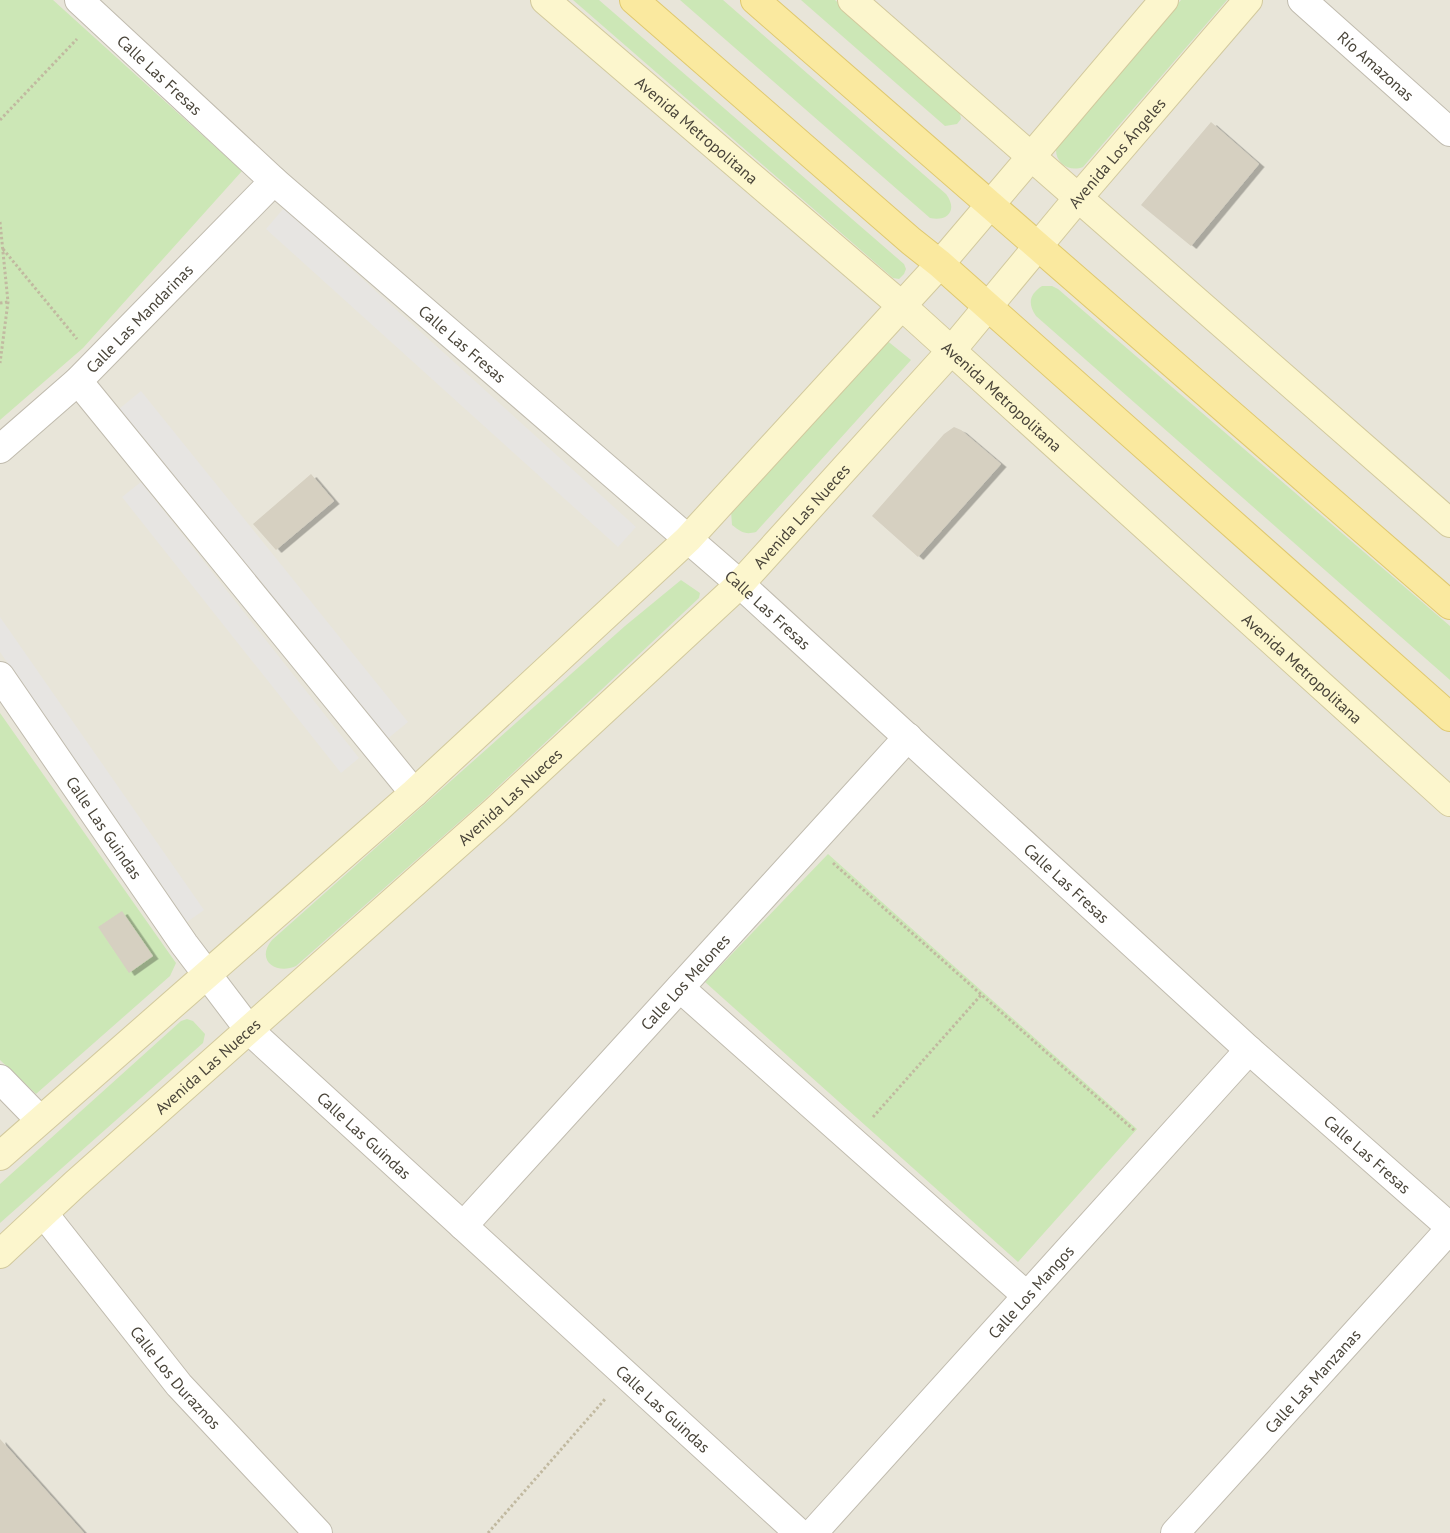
<svg xmlns="http://www.w3.org/2000/svg" width="1450" height="1533" font-family="'PT Sans',sans-serif">
<defs>
<filter id="shadow"><feDropShadow dx="5.5" dy="3" stdDeviation="0" flood-color="#0004"/></filter>
</defs>
<rect width="100%" height="100%" fill="#f5f3eb"/>
<!-- residential -->
<path fill="#e8e5d9" d="M 0,0 L 1450,0 L 1450,1533 L 0,1533 Z"/>
<!-- green -->
<path fill="#cce7b6" d="M 0,0 L 53,0 L 242,171 L 83,348 L 0,420 Z
M 573,0 L 599,0 L 904,264 L 906,269 L 904,274 L 899,279 L 893,278 Z
M 680,0 L 723,0 L 946,194 C 958,210 948,222 930,218 Z
M 801,0 L 835,0 L 959,108 L 961,119 L 957,124 L 945,126 Z
M 1181,0 L 1227,0 L 1083,167 C 1067,173 1052,160 1057,144 Z
M 1042,286 L 1052,286 L 1058,289 L 1450,626 L 1450,680 L 1036,316 C 1027,303 1030,294 1042,286 Z
M 885,339 L 911,360 L 756,532 C 745,535 741,532 732,525 L 731,511 Z
M 681,580 L 700,593 L 699,598 L 483,801 L 296,966 C 276,975 255,960 272,940 L 625,626 Z
M 0,713 L 176,963 L 170,976 L 36,1094 L 0,1060 Z
M 828,854 L 1137,1129 L 1018,1262 L 705,982 Z
M 187,1019 L 193,1021 L 205,1034 L 203,1043 L 0,1223 L 0,1184 L 181,1021 Z"/>
<!-- parking -->
<path fill="#e7e5e2" d="M 284,208 L 636,527 L 618,547 L 266,229 Z
M 141,391 L 408,722 L 386,740 L 119,409 Z
M 141,482 L 359,758 L 341,773 L 122,497 Z
M 0,617 L 204,910 L 187,922 L 0,652 Z"/>
<!-- building -->
<path fill="#d6d0c1" filter="url(#shadow)" d="M 1211,122 L 1259,164 L 1191,246 L 1141,205 Z
M 954,427 L 961,430 L 1001,464 L 918,557 L 872,516 L 944,434 Z
M 311,474 L 334,501 L 276,550 L 253,524 Z
M 122,911 L 153,956 L 129,973 L 98,927 Z
M 0,1439 L 84,1533 L 0,1533 Z"/>
<g fill="none" stroke-linecap="round" stroke-linejoin="round">
<!-- street casing -->
<g stroke="#c0bbae" stroke-width="30">
<g id="street">
<path id="s1" d="M 79,0 L 274,181 L 740,584 L 1249,1050 L 1450,1227"/>
<path id="s2" d="M 1302,0 L 1450,132"/>
<path d="M 78,381 L 414,793"/>
<path id="s3" d="M 0,449 L 78,381 L 274,181"/>
<path id="s4" d="M 0,676 L 184,944 L 250,1031 L 799,1533"/>
<path d="M 680,988 L 1027,1296"/>
<path d="M 0,1079 L 40,1120"/>
<path id="s5" d="M 44,1214 L 179,1385 L 318,1533"/>
<path id="s6" d="M 463,1226 L 908,737"/>
<path id="s7" d="M 813,1533 L 1249,1050"/>
<path id="s8" d="M 1175,1533 L 1450,1229"/>
</g>
</g>
<!-- secondary casing -->
<g stroke="#d2c99d" stroke-width="30">
<g id="secondary">
<path id="s9" d="M 545,0 L 902,306 L 1450,802"/>
<path d="M 852,0 L 1450,523"/>
<path d="M 0,1156 L 414,793 L 688,539 L 940,264 L 1164,0"/>
<path id="s10" d="M 0,1254 L 75,1184 L 495,811 L 740,584 L 951,351 L 1078,198 L 1248,0"/>
</g>
</g>
<!-- primary casing -->
<g stroke="#dfc86f" stroke-width="30">
<path id="primary" d="M 634,0 L 911,241 L 940,264 L 1450,717
M 755,0 L 1450,605"/>
</g>
<!-- path -->
<path stroke="#c1b9a0" stroke-width="3" stroke-dasharray="2.5 2.5" stroke-linecap="butt" d="M 0,120 L 77,39
M 0,222 L 8,302 L 0,363
M 3,249 L 77,339
M 0,303 L 8,302
M 833,863 L 1135,1131
M 873,1117 L 981,995
M 488,1533 L 606,1398"/>
<!-- street -->
<use href="#street" stroke="#fff" stroke-width="28"/>
<!-- secondary -->
<use href="#secondary" stroke="#fcf6cd" stroke-width="28"/>
<!-- primary -->
<use href="#primary" stroke="#fae99f" stroke-width="28"/>
</g>
<g text-anchor="middle" dominant-baseline="central" stroke-width="4" stroke-linejoin="round" paint-order="stroke">
<!-- street labels -->
<g font-size="16" fill="#494439" stroke="#fff">
<text stroke="none"><textPath href="#s2" startOffset="99">Río Amazonas</textPath></text>
<text stroke="none"><textPath href="#s1" startOffset="110">Calle Las Fresas</textPath></text>
<text stroke="none"><textPath href="#s9" startOffset="200">Avenida Metropolitana</textPath></text>
<text stroke="none"><textPath href="#s10" startOffset="1571">Avenida Los Ángeles</textPath></text>
<text stroke="none"><textPath href="#s3" startOffset="191">Calle Las Mandarinas</textPath></text>
<text stroke="none"><textPath href="#s1" startOffset="515">Calle Las Fresas</textPath></text>
<text stroke="none"><textPath href="#s9" startOffset="605">Avenida Metropolitana</textPath></text>
<text stroke="none"><textPath href="#s10" startOffset="1090">Avenida Las Nueces</textPath></text>
<text stroke="none"><textPath href="#s1" startOffset="920">Calle Las Fresas</textPath></text>
<text stroke="none"><textPath href="#s9" startOffset="1010">Avenida Metropolitana</textPath></text>
<text stroke="none"><textPath href="#s10" startOffset="685">Avenida Las Nueces</textPath></text>
<text stroke="none"><textPath href="#s4" startOffset="184">Calle Las Guindas</textPath></text>
<text stroke="none"><textPath href="#s1" startOffset="1325">Calle Las Fresas</textPath></text>
<text stroke="none"><textPath href="#s6" startOffset="330">Calle Los Melones</textPath></text>
<text stroke="none"><textPath href="#s10" startOffset="280">Avenida Las Nueces</textPath></text>
<text stroke="none"><textPath href="#s4" startOffset="589">Calle Las Guindas</textPath></text>
<text stroke="none"><textPath href="#s1" startOffset="1730">Calle Las Fresas</textPath></text>
<text stroke="none"><textPath href="#s7" startOffset="325">Calle Los Mangos</textPath></text>
<text stroke="none"><textPath href="#s5" startOffset="210">Calle Los Duraznos</textPath></text>
<text stroke="none"><textPath href="#s8" startOffset="205">Calle Las Manzanas</textPath></text>
<text stroke="none"><textPath href="#s4" startOffset="994">Calle Las Guindas</textPath></text>
</g>
</g>
</svg>
